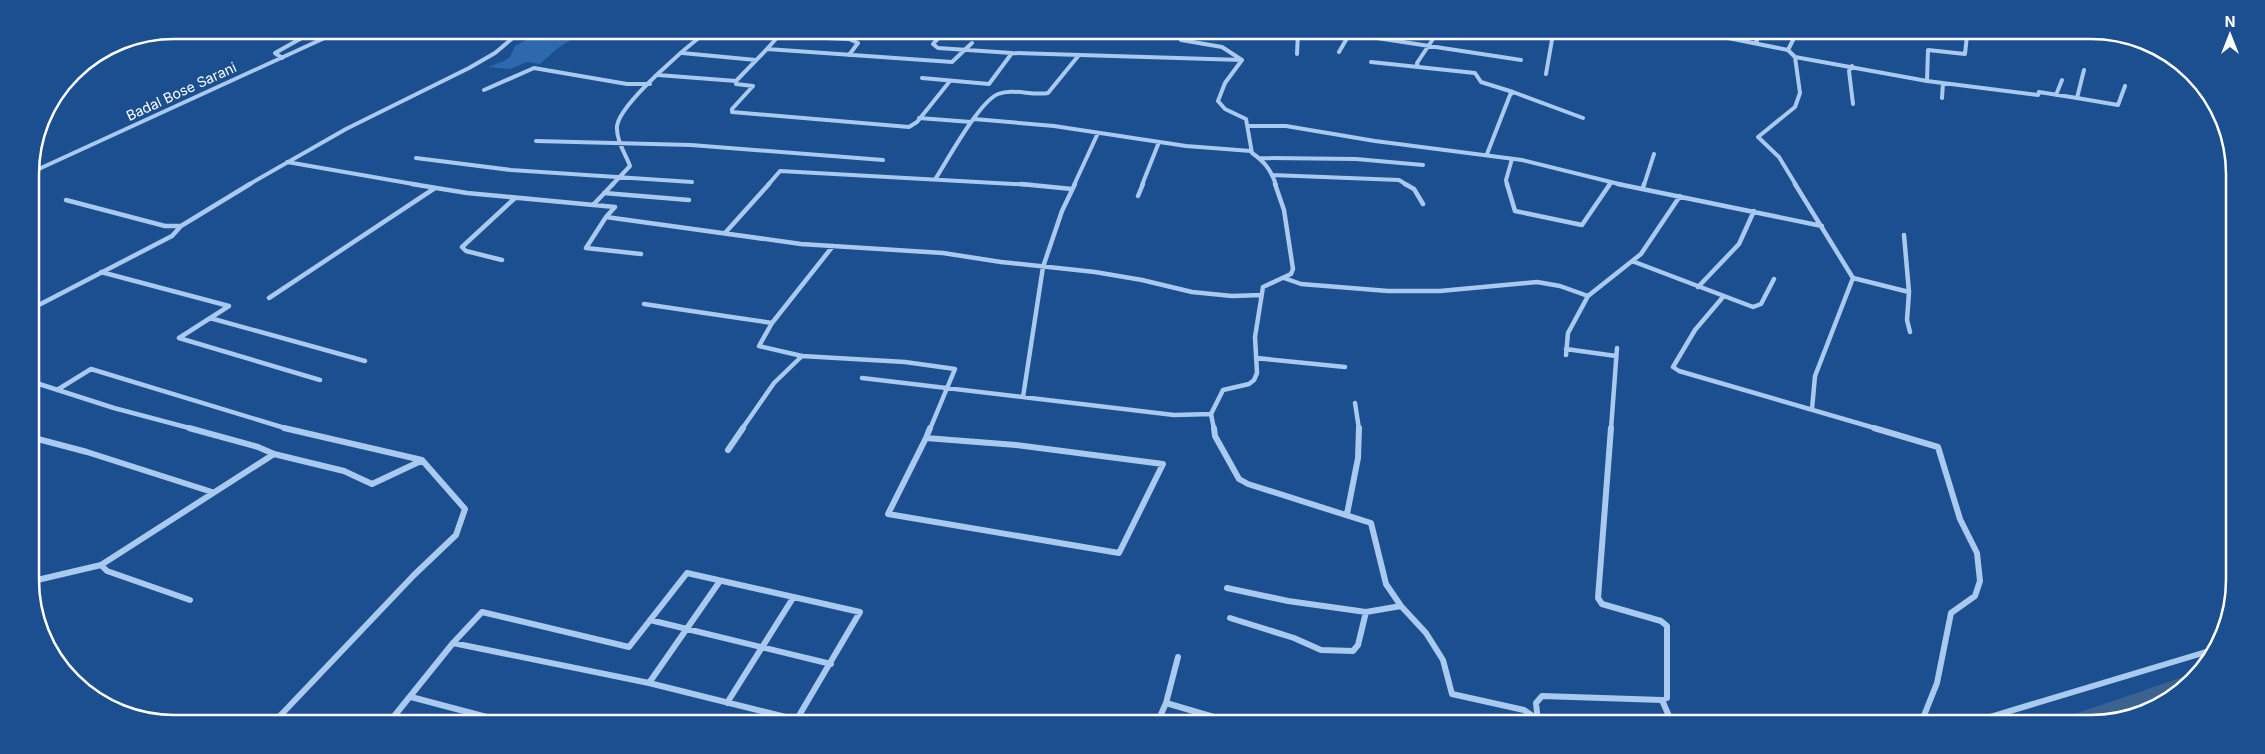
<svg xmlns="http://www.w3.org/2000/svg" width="2265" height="754" font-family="Inter,sans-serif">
<rect width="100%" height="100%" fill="#1b4f8f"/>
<!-- green -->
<path fill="#2e69ad" d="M 543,31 L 572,31 L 580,34 L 558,48 L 540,64 L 527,62 L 510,69 L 488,67 L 504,61 L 510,57 L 515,46 Z"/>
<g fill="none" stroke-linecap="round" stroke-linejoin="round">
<!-- canal -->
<path fill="#3c6290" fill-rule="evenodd" d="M 2189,675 L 2195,677 L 2179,694 L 2095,724 L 2060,724 L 2063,718 Z"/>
<!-- minor-far2 -->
<path stroke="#a9c9ee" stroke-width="4" d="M 944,32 L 933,44 L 938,48 L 1012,53 L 1242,60
M 1183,33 L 1180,36 L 1181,40 L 1222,47 L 1242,60
M 1344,33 L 1521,60
M 1437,33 L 1417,63 L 1418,67 L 1475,73 L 1481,82 L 1513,92
M 1708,34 L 1788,50
M 1796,34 L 1788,50 L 1795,57 L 1927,81 L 2038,95 L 2039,92 L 2077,98 L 2084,70
M 778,36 L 849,39
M 1756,43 L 1759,34
M 767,49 L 782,32
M 1339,52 L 1350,33
M 682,53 L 756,60
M 1297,54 L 1298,33
M 849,55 L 858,43 L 849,39 L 859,32
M 1795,57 L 1800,93 L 1795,107 L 1758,137 L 1779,157 L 1796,185
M 282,58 L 275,53 L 316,30
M 1242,60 L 1225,83 L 1218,101 L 1225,109 L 1246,119 L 1252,153 C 1265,162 1271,170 1276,185
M 1371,62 L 1418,67
M 1852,66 L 1849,71 L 1853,104
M 1546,74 L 1553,34
M 658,75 L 736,81 L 767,49 L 952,62 L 972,43
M 922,78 L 989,84 L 1012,53
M 736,81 L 736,84 L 753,86 L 732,109 L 732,112 L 909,127 L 917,122 L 950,81
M 1927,81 L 1928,50 L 1965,54 L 1967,35
M 484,90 L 534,68 L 627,84 L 650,84
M 2056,95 L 2062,80
M 1942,98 L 1943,83
M 2077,98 L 2118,105 L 2125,86
M 919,118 L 971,122
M 974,119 L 1054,126 L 1186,146 L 1251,151
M 1249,126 L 1286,126 L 1375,141 L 1522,160 L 1623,185
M 536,141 L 691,145 L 883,160
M 1487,154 L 1510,95 L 1513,92 L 1583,118
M 416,158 L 511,170 L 692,182
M 1259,158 L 1356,159 L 1423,165
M 287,162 L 419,185
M 30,173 L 342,30
M 1272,175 L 1399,180 L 1407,185
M 936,178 C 948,159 979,102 998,94 C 1013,88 1032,96 1048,93 L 1079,55
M 248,185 L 346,129 L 469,68 L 495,53 L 521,31
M 612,185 L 630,166 C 625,153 616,140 617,126 C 620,103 688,46 707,31
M 768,185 L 780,171 L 1033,185
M 1074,185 L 1098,133
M 1142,185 L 1159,142
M 1507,185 L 1506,180 L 1512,159
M 1609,185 L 1611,182
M 1644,185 L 1654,154"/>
<!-- minor-far1 -->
<path stroke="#a9c9ee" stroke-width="4.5" d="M 412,184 L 467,193 L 615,207 L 606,217 L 801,244 L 943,253 L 1001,262 L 1095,272 L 1142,280 L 1192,292 L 1232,296 L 1261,295
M 1021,184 L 1072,189
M 1405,184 L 1414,189 L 1423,204
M 1507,184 L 1515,211 L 1582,225 L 1610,184
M 1618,184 L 1822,226
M 1795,184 L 1853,278 L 1909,292
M 1643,188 L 1644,184
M 604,193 L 689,200
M 1138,196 L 1143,184
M 66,200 L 165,226 L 181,226
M 593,205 L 613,184
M 606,217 L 586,248 L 641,254
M 725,233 L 769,184
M 1904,235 L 1909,292 L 1907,320 L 1910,332
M 833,246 L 772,323 L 759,346 L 802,356 L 905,362 L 955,369 L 930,429
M 502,260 L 466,251 L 462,247 L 515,198
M 1632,261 L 1753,307 L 1761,304 L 1774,279
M 101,272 L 229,306 L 179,338 L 320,380
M 1284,278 L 1301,284 L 1388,291 L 1440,291 L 1537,282 L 1560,286 L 1588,296
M 1698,287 L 1739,244 L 1754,211
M 1723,297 L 1695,330 L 1673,367 L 1679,371 L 1878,429
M 269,298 L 435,188
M 644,304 L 772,323
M 31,309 L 172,236 L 181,226 L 250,184
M 210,318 L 365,361
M 1566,349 L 1616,356
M 1566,355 L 1568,333 L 1588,296 L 1641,254 L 1680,196
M 1256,358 L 1345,367
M 862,378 L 1174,415 L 1211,414
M 32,386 L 36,383 L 114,408 L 193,429
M 57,390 L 91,369 L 288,429
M 1023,397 L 1043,267 L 1062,211 L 1075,184
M 1355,403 L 1359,429
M 1812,409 L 1815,376 L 1853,278
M 742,429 L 774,383 L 802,356
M 1214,429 L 1211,414 L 1223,390 L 1249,384 L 1254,380 L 1257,373 L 1255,337 L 1263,287 L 1291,274 L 1293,269 L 1284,210 L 1275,184
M 1611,429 L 1617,348"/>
<!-- minor -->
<path stroke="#a9c9ee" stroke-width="6" d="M 189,428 L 258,447 L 274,454 L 344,471 L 372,484 L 421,461
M 1214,428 L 1215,436 L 1239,479 L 1248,484 L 1371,523 L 1386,584 L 1401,606 L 1426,633 L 1443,660 L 1452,694 L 1524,710 L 1537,719
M 1874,428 L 1938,447 L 1960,519 L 1977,553 L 1980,581 L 1975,596 L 1951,613 L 1937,683 L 1921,723
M 34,438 L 87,452 L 212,492
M 926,438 L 1016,445 L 1163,464 L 1119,553 L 888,514 Z
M 926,438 L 930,428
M 728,450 L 743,428
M 1347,514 L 1358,458 L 1359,428
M 101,565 L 107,571 L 190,600
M 33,581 L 101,565 L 274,454
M 1227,588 L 1288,601 L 1366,612 L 1401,606
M 1230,618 L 1294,638 L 1321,650 L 1353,651 L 1358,645 L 1366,612
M 650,620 L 831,664
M 453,643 L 649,683 L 802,721
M 649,683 L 720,581
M 411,697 L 498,720
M 1662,700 L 1672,723
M 727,703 L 793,598
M 1166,703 L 1231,722
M 277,719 L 414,575 L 456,535 L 465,509 L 422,460 L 284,428
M 391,720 L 453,643 L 482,612 L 629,647 L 687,573 L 860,612 L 797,719
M 1158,721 L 1166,703 L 1178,657
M 1538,722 L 1536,703 L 1542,696 L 1662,700 L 1667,698 L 1667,626 L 1661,621 L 1602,604 L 1598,598 L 1611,428
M 1970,723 L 2216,649"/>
</g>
<g text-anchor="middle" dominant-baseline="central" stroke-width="5" stroke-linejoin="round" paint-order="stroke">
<!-- far-street labels -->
<g font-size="14" fill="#fff" stroke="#1b4f8f">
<text transform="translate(181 91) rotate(-25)">Badal Bose Sarani</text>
</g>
</g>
<!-- crop -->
<path d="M0 0H2265V754H0ZM174 39H2091A135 135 0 0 1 2226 174V580A135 135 0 0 1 2091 715H174A135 135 0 0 1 39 580V174A135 135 0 0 1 174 39Z" fill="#1b4f8f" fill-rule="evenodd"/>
<path fill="none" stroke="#fff" stroke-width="2.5" d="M174 39H2091A135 135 0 0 1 2226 174V580A135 135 0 0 1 2091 715H174A135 135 0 0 1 39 580V174A135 135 0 0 1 174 39Z"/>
<!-- north arrow -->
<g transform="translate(2230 35)" stroke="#1b4f8f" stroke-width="4" paint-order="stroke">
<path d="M0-4L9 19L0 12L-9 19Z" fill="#ffffff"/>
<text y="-8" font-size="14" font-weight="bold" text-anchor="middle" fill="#ffffff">N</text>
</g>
</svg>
